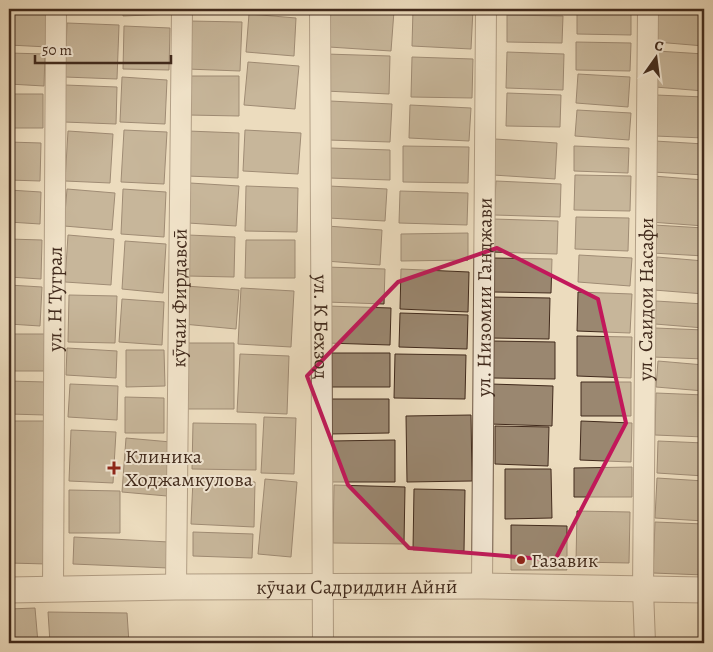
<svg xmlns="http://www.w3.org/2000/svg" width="713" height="652" font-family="Alegreya,serif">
<rect width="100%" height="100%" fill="#ecdcbe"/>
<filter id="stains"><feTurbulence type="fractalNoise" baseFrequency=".004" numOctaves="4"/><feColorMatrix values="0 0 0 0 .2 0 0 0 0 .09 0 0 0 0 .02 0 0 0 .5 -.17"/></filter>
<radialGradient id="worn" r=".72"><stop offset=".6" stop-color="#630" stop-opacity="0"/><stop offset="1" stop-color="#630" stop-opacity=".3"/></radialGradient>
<!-- building -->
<path fill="#9a8770" stroke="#412a1c" d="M 9,9 L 49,11 L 48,47 L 9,45 Z
M 64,9 L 116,9 L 116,12 L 64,11 Z
M 123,9 L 173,9 L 173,14 L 123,16 Z
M 192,9 L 241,9 L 241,14 L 192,13 Z
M 331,9 L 394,11 L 391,51 L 329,47 Z
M 413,9 L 473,9 L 471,49 L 412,46 Z
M 658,10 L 704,13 L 704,46 L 656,42 Z
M 577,12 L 631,13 L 631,35 L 577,34 Z
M 249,14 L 296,18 L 294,56 L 246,52 Z
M 507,15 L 563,16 L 562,43 L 507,42 Z
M 189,21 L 242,22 L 240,71 L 187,69 Z
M 67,23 L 119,25 L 117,79 L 65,77 Z
M 124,26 L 170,28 L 169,70 L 123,69 Z
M 576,42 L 631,43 L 630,71 L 576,70 Z
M 657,51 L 704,54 L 704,91 L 655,87 Z
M 507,52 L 564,54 L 563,90 L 506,88 Z
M 9,53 L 45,54 L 44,86 L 9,84 Z
M 326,54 L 390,56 L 389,94 L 325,91 Z
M 412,57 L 473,59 L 472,98 L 411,97 Z
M 248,62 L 299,66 L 295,109 L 244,105 Z
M 578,74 L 630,77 L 628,107 L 576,103 Z
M 188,76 L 239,76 L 239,116 L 188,115 Z
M 122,77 L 167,80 L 165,124 L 120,122 Z
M 65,85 L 117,87 L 116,124 L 64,122 Z
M 507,93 L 561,95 L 560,127 L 506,126 Z
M 9,94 L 43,94 L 43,128 L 9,128 Z
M 656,95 L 704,97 L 704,138 L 655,136 Z
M 330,101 L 392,104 L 390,142 L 328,140 Z
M 410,105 L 471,108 L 469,141 L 409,138 Z
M 577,110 L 631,113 L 629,140 L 575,136 Z
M 124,130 L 167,132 L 164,184 L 121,182 Z
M 245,130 L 301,133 L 298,174 L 243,171 Z
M 68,131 L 113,134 L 110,183 L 65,181 Z
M 188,131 L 239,133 L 238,178 L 187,176 Z
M 495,139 L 557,143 L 555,179 L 493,175 Z
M 655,141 L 704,144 L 704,175 L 653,172 Z
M 9,142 L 41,143 L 40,181 L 9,180 Z
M 403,146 L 469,147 L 468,183 L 403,182 Z
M 574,146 L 629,148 L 628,173 L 574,171 Z
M 330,148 L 390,150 L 390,180 L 329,178 Z
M 575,175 L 631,176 L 630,211 L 574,210 Z
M 653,176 L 704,180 L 704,226 L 650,222 Z
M 496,181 L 561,184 L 560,217 L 494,215 Z
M 190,183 L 239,186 L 236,226 L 188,223 Z
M 246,186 L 298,188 L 297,232 L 245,231 Z
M 329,186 L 387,189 L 385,221 L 328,218 Z
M 67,189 L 115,193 L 112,230 L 64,226 Z
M 123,189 L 166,192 L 164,237 L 121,234 Z
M 9,190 L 41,192 L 40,224 L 9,222 Z
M 400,191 L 468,193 L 467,225 L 399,223 Z
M 576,217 L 629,218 L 628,251 L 575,249 Z
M 493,219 L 558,221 L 557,254 L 491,252 Z
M 654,225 L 704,228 L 704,256 L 652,253 Z
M 327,226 L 382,230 L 380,265 L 325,261 Z
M 468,233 L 468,260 L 401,261 L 401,234 Z
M 68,235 L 114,239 L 111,285 L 65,282 Z
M 188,235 L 235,237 L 234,277 L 187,276 Z
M 9,239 L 42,240 L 41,279 L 9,277 Z
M 246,240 L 295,240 L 295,278 L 245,278 Z
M 125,241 L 166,244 L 163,293 L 122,289 Z
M 579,255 L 632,258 L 630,286 L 578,282 Z
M 657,257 L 704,261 L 704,294 L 654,290 Z
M 493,258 L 552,259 L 551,293 L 493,292 Z
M 327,267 L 385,269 L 384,304 L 326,302 Z
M 401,269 L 469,272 L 468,312 L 400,309 Z
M 9,285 L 42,287 L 40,326 L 9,324 Z
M 186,286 L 239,290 L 236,329 L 183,324 Z
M 241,288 L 294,291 L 291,347 L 238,344 Z
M 578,292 L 632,294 L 630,333 L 577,331 Z
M 69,295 L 117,296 L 115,343 L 68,342 Z
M 491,297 L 550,298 L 549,339 L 490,338 Z
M 122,299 L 164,302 L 162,345 L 119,342 Z
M 656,301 L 704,304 L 704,328 L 655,324 Z
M 327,306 L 391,308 L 390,345 L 326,343 Z
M 400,313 L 468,315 L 467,349 L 399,347 Z
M 655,328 L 704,330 L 704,359 L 653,357 Z
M 9,334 L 46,334 L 46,371 L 9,371 Z
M 577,336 L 632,337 L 631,378 L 577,376 Z
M 493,341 L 555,342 L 555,379 L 493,378 Z
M 185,343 L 234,343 L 234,409 L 185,409 Z
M 67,348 L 117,351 L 116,378 L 66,375 Z
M 126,350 L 164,350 L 165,386 L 126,387 Z
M 330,353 L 390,353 L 390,387 L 330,387 Z
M 240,354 L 289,356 L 287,414 L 237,412 Z
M 395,354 L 466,355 L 465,399 L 394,398 Z
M 658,361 L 704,365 L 704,391 L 656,387 Z
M 9,381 L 46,382 L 45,415 L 9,414 Z
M 581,382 L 631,382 L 631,416 L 581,416 Z
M 70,384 L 118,386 L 117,420 L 68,417 Z
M 491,384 L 553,386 L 552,426 L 490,424 Z
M 656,393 L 704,395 L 704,437 L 655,435 Z
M 125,397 L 164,398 L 164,433 L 125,433 Z
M 328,399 L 389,399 L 389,433 L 329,434 Z
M 471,415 L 472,481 L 407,482 L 406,416 Z
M 264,417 L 296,418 L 294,474 L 261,473 Z
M 9,421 L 47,421 L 47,564 L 9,563 Z
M 581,421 L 632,423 L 631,462 L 580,460 Z
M 193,423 L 256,424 L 256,470 L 192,469 Z
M 495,426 L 549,427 L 548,466 L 495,464 Z
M 71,430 L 116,432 L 113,483 L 69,481 Z
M 126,438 L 171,442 L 167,496 L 122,492 Z
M 395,440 L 395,482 L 332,482 L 331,441 Z
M 658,441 L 704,443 L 704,476 L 657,473 Z
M 632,467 L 632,497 L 574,497 L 574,468 Z
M 505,469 L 551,469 L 552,518 L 505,519 Z
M 657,478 L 704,481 L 704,521 L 655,518 Z
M 193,479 L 255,482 L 254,527 L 191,524 Z
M 265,479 L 297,482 L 291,557 L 258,554 Z
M 334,485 L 405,487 L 404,544 L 333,543 Z
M 414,489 L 465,490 L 464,551 L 413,550 Z
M 69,490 L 120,491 L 120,533 L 69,533 Z
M 577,511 L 630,512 L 629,563 L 576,562 Z
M 655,522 L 704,524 L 704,575 L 653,573 Z
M 511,525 L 567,526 L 567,570 L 511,570 Z
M 193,532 L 253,534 L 252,558 L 193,556 Z
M 74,537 L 169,542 L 168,568 L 73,564 Z
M 35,608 L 38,643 L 9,643 L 9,609 Z
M 48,612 L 127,613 L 129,643 L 50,643 Z"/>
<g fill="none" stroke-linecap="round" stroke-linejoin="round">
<!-- minor casing -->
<g stroke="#6c5644" stroke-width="22">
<g id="minor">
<path id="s1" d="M 320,9 L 323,643"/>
<path id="s2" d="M 482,586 L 486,9"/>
<path id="s3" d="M 176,587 L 182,9"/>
<path id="s4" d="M 53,590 L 56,9"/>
<path id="s5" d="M 645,643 L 643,590 L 648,9"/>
</g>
</g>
<!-- tertiary casing -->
<g stroke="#6c5644" stroke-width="27">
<g id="tertiary">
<path id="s6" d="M 9,590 L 176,587 L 482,586 L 704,590"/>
</g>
</g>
<!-- minor -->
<use href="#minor" stroke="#f3e8d5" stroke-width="20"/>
<!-- tertiary -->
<use href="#tertiary" stroke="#f3e8d5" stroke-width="25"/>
</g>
<!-- marked area -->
<path d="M0 0H713V652H0ZM 497,248 L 598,299 L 626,423 L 555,560 L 409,548 L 348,485 L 307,376 L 398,282 Z" fill="#ecdcbe" fill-opacity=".55" fill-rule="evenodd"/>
<path fill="none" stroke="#c2185b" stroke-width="4" stroke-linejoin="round" d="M 497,248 L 598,299 L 626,423 L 555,560 L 409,548 L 348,485 L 307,376 L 398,282 Z"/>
<!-- markers -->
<g fill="#8f2418" stroke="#f3e8d5" stroke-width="2">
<path d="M111.5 460.5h5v5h5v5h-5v5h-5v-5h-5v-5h5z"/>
<circle cx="521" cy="560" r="5"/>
</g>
<g text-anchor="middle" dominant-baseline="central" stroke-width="4" stroke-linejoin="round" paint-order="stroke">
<!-- street labels -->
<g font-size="20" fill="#412a1c" stroke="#f3e8d5">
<text stroke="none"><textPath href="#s3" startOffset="289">кӯчаи Фирдавсӣ</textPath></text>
<text stroke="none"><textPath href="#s2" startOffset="289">ул. Низомии Ганджави</textPath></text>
<text stroke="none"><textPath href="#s4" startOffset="291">ул. Н Туграл</textPath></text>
<text stroke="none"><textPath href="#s5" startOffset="344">ул. Саидои Насафи</textPath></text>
<text stroke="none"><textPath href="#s1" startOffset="318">ул. К Бехзод</textPath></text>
<text stroke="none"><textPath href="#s6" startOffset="348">кӯчаи Садриддин Айнӣ</textPath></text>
</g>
<!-- poi labels -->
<g font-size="20" fill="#412a1c" stroke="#f3e8d5" text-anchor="start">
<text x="125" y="456">Клиника<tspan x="125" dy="23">Ходжамкулова</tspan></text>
<text x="531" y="560">Газавик</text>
</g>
</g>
<!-- margin -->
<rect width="713" height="652" fill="none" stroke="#ecdcbe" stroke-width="30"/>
<rect x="10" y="10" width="693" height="632" fill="none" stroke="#412a1c" stroke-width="2.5"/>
<rect x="15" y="15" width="683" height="622" fill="none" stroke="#412a1c"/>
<!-- north arrow -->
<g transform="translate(656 58) rotate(14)" stroke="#f3e8d5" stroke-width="4" paint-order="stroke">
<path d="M0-4L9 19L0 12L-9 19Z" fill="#412a1c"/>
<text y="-8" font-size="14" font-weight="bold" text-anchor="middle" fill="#412a1c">С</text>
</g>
<!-- scale -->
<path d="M35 55v8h136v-8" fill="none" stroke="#412a1c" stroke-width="2.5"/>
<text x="42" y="55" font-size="15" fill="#412a1c" stroke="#f3e8d5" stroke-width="4" paint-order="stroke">50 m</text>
<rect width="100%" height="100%" filter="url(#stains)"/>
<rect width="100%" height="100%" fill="url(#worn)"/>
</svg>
